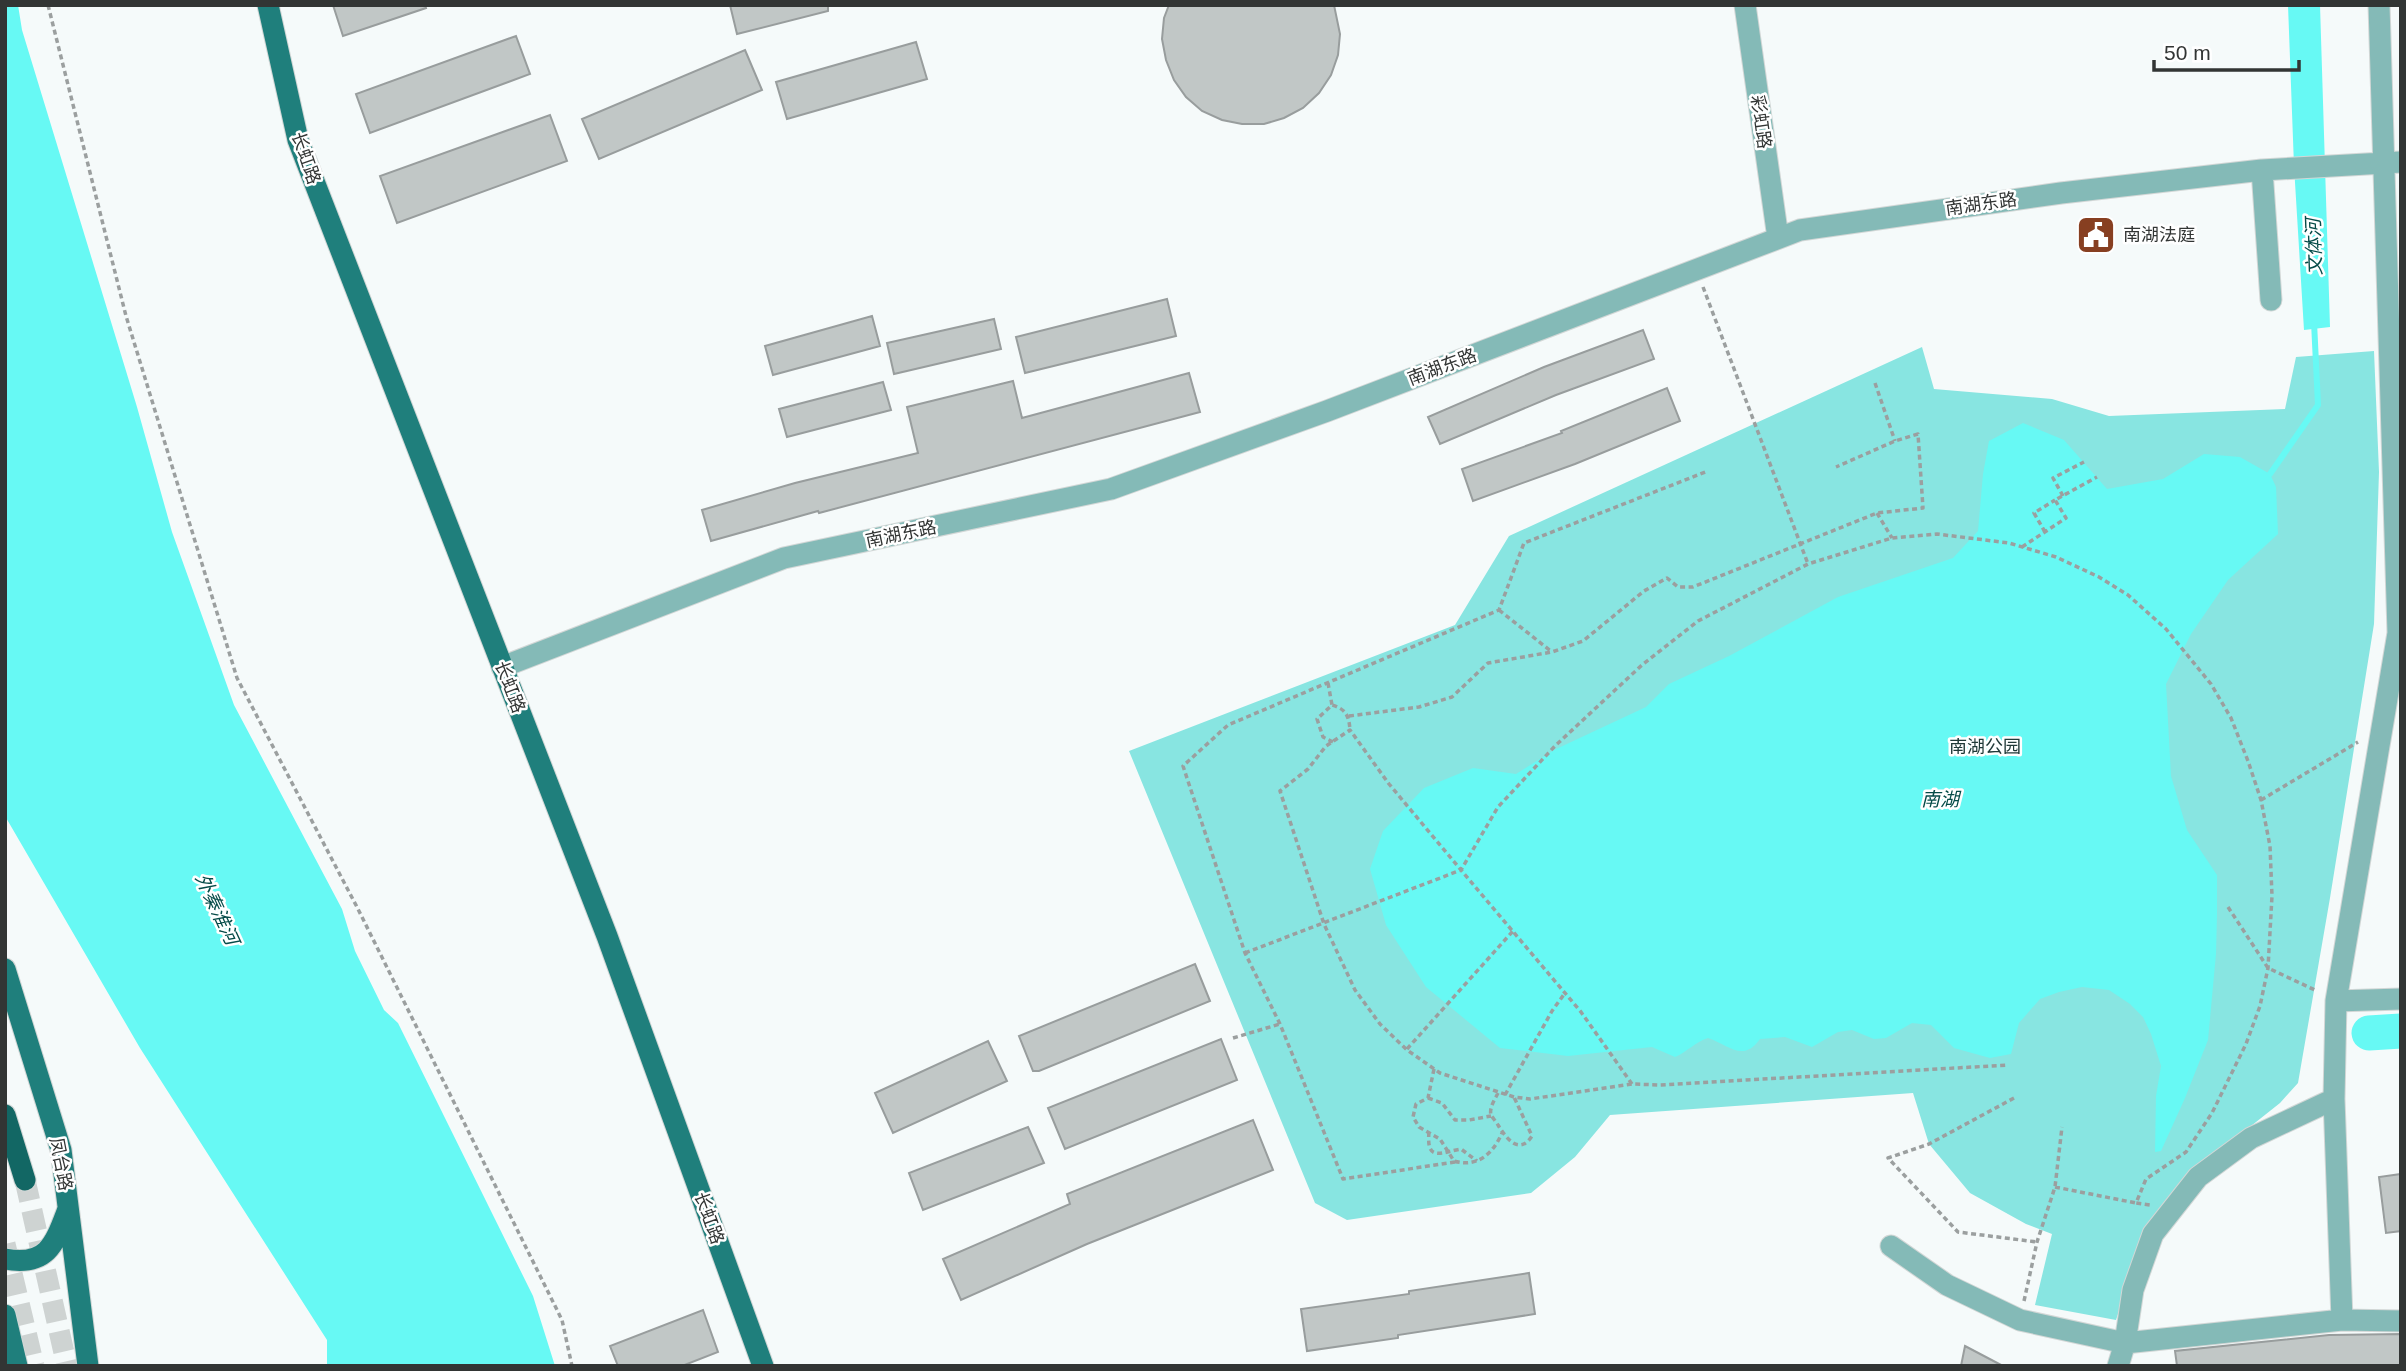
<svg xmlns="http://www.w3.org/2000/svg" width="2406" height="1371" font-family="Helvetica,'Noto Sans SC',sans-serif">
<rect width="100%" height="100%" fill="#f5fafa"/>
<!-- green -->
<path fill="#88e5e1" d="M 1922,347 L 1934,389 L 2052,399 L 2109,416 L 2285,409 L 2296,357 L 2374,351 L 2379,472 L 2374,624 L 2330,898 L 2298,1083 L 2280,1103 L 2188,1176 L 2149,1222 L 2116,1320 L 2035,1305 L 2052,1234 L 2026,1224 L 1970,1193 L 1929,1144 L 1913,1093 L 1610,1115 L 1575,1157 L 1531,1193 L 1347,1220 L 1315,1203 L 1129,751 L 1455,625 L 1509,536 Z"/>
<!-- water -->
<path fill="#67f9f4" d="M 5,5 L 18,5 L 22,30 L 137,407 L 172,532 L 234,705 L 342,909 L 355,951 L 384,1010 L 398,1023 L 533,1296 L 555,1366 L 327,1366 L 327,1340 L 140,1048 L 5,816 Z
M 2288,5 L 2320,5 L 2330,327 L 2304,330 L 2294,166 Z
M 2023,423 L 2064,440 L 2107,489 L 2163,479 L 2204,454 L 2240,457 L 2270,474 L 2276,487 L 2278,534 L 2228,580 L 2191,634 L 2166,684 L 2171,776 L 2187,830 L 2217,875 L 2217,914 L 2216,954 L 2208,1040 L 2185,1098 L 2161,1151 L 2155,1152 L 2156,1096 L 2161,1066 L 2151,1034 L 2143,1017 L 2130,1004 L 2109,990 L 2082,987 L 2059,992 L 2040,999 L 2019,1023 L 2011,1054 L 1990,1058 L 1954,1048 L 1931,1025 L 1912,1023 L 1886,1038 L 1874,1039 L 1852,1030 L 1838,1032 L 1812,1047 L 1785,1037 L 1760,1039 C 1743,1063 1729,1045 1708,1038 C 1695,1042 1687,1052 1675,1057 L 1652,1047 L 1568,1056 L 1500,1048 L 1426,987 L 1386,925 L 1370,869 L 1383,831 L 1424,788 L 1473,768 L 1516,774 L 1554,750 L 1646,707 L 1669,684 L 1729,656 L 1838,597 L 1953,558 L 1978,531 L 1983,474 L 1989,441 Z"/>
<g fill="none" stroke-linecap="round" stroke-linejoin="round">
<!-- stream -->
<path stroke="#67f9f4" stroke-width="6" d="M 2270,474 L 2318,405 L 2314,322"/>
<!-- river -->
<path stroke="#67f9f4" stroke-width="35" d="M 2369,1033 L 2401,1031"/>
</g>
<!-- building -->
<path fill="#c1c7c6" stroke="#989d9d" stroke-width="2" d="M 333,5 L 425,5 L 426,8 L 343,36 Z
M 730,5 L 828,5 L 828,11 L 737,34 Z
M 1169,5 L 1334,5 L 1340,34 L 1338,55 L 1331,75 L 1319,93 L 1303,108 L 1284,118 L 1264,124 L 1242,124 L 1222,120 L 1202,111 L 1186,97 L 1174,80 L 1166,60 L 1162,39 L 1164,18 Z
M 516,36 L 530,74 L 370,133 L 356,94 Z
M 916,42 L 927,79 L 787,119 L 776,82 Z
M 745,50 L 762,90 L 599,159 L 582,119 Z
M 550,115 L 567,161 L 397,223 L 380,176 Z
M 1167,299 L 1176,336 L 1025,373 L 1016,337 Z
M 872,316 L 880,346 L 773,375 L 765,346 Z
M 994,319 L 1001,349 L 894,374 L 887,343 Z
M 1643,330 L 1654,359 L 1556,395 L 1440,444 L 1428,417 L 1544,367 Z
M 1189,373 L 1200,412 L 819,513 L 818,511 L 711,541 L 702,510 L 795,483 L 918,453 L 907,407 L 1013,381 L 1022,418 Z
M 883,382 L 891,410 L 787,437 L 779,409 Z
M 1667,388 L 1680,421 L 1575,464 L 1473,501 L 1462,469 L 1562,433 L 1561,431 Z
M 1195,964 L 1210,1001 L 1039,1071 L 1033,1071 L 1019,1036 Z
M 1221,1039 L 1237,1080 L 1065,1149 L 1048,1108 Z
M 988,1041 L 1007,1081 L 893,1133 L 875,1093 Z
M 1253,1120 L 1273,1170 L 1087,1244 L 961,1300 L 943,1259 L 1070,1204 L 1067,1194 Z
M 1028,1127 L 1044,1163 L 923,1210 L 909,1173 Z
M 2401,1174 L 2401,1231 L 2386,1233 L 2379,1177 Z
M 1529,1273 L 1535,1314 L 1398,1335 L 1398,1338 L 1307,1351 L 1301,1309 L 1409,1294 L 1409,1291 Z
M 703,1310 L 718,1352 L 682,1366 L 618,1366 L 610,1346 Z
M 2401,1334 L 2401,1365 L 2177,1366 L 2175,1351 L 2329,1335 Z
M 1965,1346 L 2003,1366 L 1961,1366 Z"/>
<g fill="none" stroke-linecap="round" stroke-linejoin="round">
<!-- highway-tunnel -->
<path stroke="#ced3d2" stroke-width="21" stroke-dasharray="21 10" stroke-linecap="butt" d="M 25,1180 L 67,1366
M 5,1244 L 34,1366"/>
<!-- minor casing -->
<g stroke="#d2d7d6" stroke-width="23">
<path id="minor" d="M 1745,5 L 1778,238
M 2262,170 L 2271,300
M 502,667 L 784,558 L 1111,489 L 1327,411 L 1800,230 L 2061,193 L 2262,170 L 2401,162
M 2336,1001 L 2401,999
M 1891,1246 L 1947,1285 L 2020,1320 L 2125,1343 L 2342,1320 L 2401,1321
M 2342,1320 L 2334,1099 L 2336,1001 L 2398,633 L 2379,5
M 2118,1366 L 2125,1343 L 2133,1290 L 2153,1234 L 2198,1177 L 2251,1138 L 2334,1099"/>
</g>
<!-- major casing -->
<g stroke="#d2d7d6" stroke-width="23">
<path id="major" d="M 268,5 L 298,140 L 607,936 L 763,1366
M 5,969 L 61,1150 L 88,1366
M 5,1259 C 48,1267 55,1243 68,1209
M 5,1315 L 17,1366"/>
</g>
<!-- highway casing -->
<g stroke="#d2d7d6" stroke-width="23">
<path id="highway" d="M 5,1115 L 25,1180"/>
</g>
<!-- path -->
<path stroke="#9b9f9f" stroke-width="3.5" stroke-dasharray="5 3.5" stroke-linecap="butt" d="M 48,5 L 126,316 L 237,678 L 358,909 L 562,1320 L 572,1366
M 1703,287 L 1808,564
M 1875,383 L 1895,441
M 2063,496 L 2053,478 L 2084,462
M 1877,513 L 1892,538
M 2045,532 L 2034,513 L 2055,500
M 2022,547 L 2066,518 L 2055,500 L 2097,477
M 1499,610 L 1552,652
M 1328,683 L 1332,705
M 1349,716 L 1419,707 L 1452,697 L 1488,663 L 1552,652 L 1583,641 L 1644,591 L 1667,578 L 1678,587 L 1693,587 L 1877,513 L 1923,508 L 1918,434 L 1895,441 L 1836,467
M 1333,742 L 1323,737 L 1317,719 L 1332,705 C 1346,709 1349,716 1350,730
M 2261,800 L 2358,742
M 2228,907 L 2268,968 L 2317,991
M 1245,953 L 1461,870 L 1389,784 L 1350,730 L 1326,746 L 1308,769 L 1280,791 L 1324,924 L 1355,990 L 1380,1024 L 1407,1050 L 1440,1073 L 1514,1097 L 1530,1099 L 1632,1084 L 1660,1085 L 2008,1065
M 1233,1038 L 1280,1024
M 1407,1049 L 1513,931
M 1434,1069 L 1428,1098 L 1416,1104 L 1413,1117 L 1419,1127 L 1440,1139 L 1454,1161 C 1477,1168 1493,1154 1502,1133
M 1632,1084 L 1581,1012 L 1461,870 L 1498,807 L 1555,746 L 1642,665 L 1698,621 L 1808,564 L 1892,538 L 1937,534 L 2009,543 L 2056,557 L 2099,577 L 2128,595 L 2166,629 L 2211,684 L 2231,718 L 2248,761 L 2261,800 L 2270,846 L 2272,896 L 2268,968 L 2260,1006 L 2246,1044 L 2212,1113 L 2186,1152 L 2146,1179 L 2136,1203 L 2150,1205
M 1498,1093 C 1495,1099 1489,1108 1491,1115 C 1492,1117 1497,1123 1498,1125 C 1506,1138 1519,1156 1532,1136 L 1514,1097
M 1505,1095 L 1552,1011 L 1565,993
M 1428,1098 L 1442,1103 L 1455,1120 L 1469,1120 L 1491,1116
M 2014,1098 L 1929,1144 L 1888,1158 L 1958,1232 L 2037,1242
M 1429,1132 C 1426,1163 1442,1152 1461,1149 L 1477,1161
M 1455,1162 L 1343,1179 L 1280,1024 L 1245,953 L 1183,766 L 1228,725 L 1499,610 L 1524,543 L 1708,471
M 2055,1187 L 2136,1203
M 2024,1301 L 2037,1242 L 2055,1187 L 2062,1127"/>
<!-- minor -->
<use href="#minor" stroke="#84bab7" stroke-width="21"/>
<!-- major -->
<use href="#major" stroke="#1f7f7c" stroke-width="21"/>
<!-- highway -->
<use href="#highway" stroke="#126764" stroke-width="21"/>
</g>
<!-- icons -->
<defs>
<g id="civic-square" transform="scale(2.0125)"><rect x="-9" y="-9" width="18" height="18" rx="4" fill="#873f21" stroke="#fff"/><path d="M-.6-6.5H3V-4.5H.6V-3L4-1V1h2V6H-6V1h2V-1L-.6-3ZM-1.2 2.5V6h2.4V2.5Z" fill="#fff"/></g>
</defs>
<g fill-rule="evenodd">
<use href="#civic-square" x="2096" y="235"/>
</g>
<g text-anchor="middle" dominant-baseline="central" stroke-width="5" stroke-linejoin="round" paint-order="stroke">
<!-- street labels -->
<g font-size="18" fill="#323534" stroke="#fff">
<text transform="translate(1761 122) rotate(82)">彩虹路</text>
<text transform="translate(306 158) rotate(71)">长虹路</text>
<text transform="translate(1981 204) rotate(-8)">南湖东路</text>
<text transform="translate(1442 367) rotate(-21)">南湖东路</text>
<text transform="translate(901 534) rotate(-12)">南湖东路</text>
<text transform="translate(510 687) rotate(69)">长虹路</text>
<text transform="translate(61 1164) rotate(79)">凤台路</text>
<text transform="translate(709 1218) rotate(70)">长虹路</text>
</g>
<!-- poi labels -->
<g font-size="18" fill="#323534" stroke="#fff" text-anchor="start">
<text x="2123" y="235">南湖法庭</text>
</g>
<!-- park labels -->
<g font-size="18" fill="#203938" stroke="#fff">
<text x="1985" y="747">南湖公园</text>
</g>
<!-- water labels -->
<g font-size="19" font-style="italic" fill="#054b48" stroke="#fff">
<text transform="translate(2314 247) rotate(-92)">文体河</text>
<text x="1940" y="799">南湖</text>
<text transform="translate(217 909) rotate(65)">外秦淮河</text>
</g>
</g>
<!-- border -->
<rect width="2406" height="1371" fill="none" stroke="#323534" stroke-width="14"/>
<!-- scale -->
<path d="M2154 60v10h145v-10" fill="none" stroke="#323534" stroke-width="3.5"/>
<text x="2164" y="60" font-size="21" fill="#323534" stroke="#ffffff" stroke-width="5" paint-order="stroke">50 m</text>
</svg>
